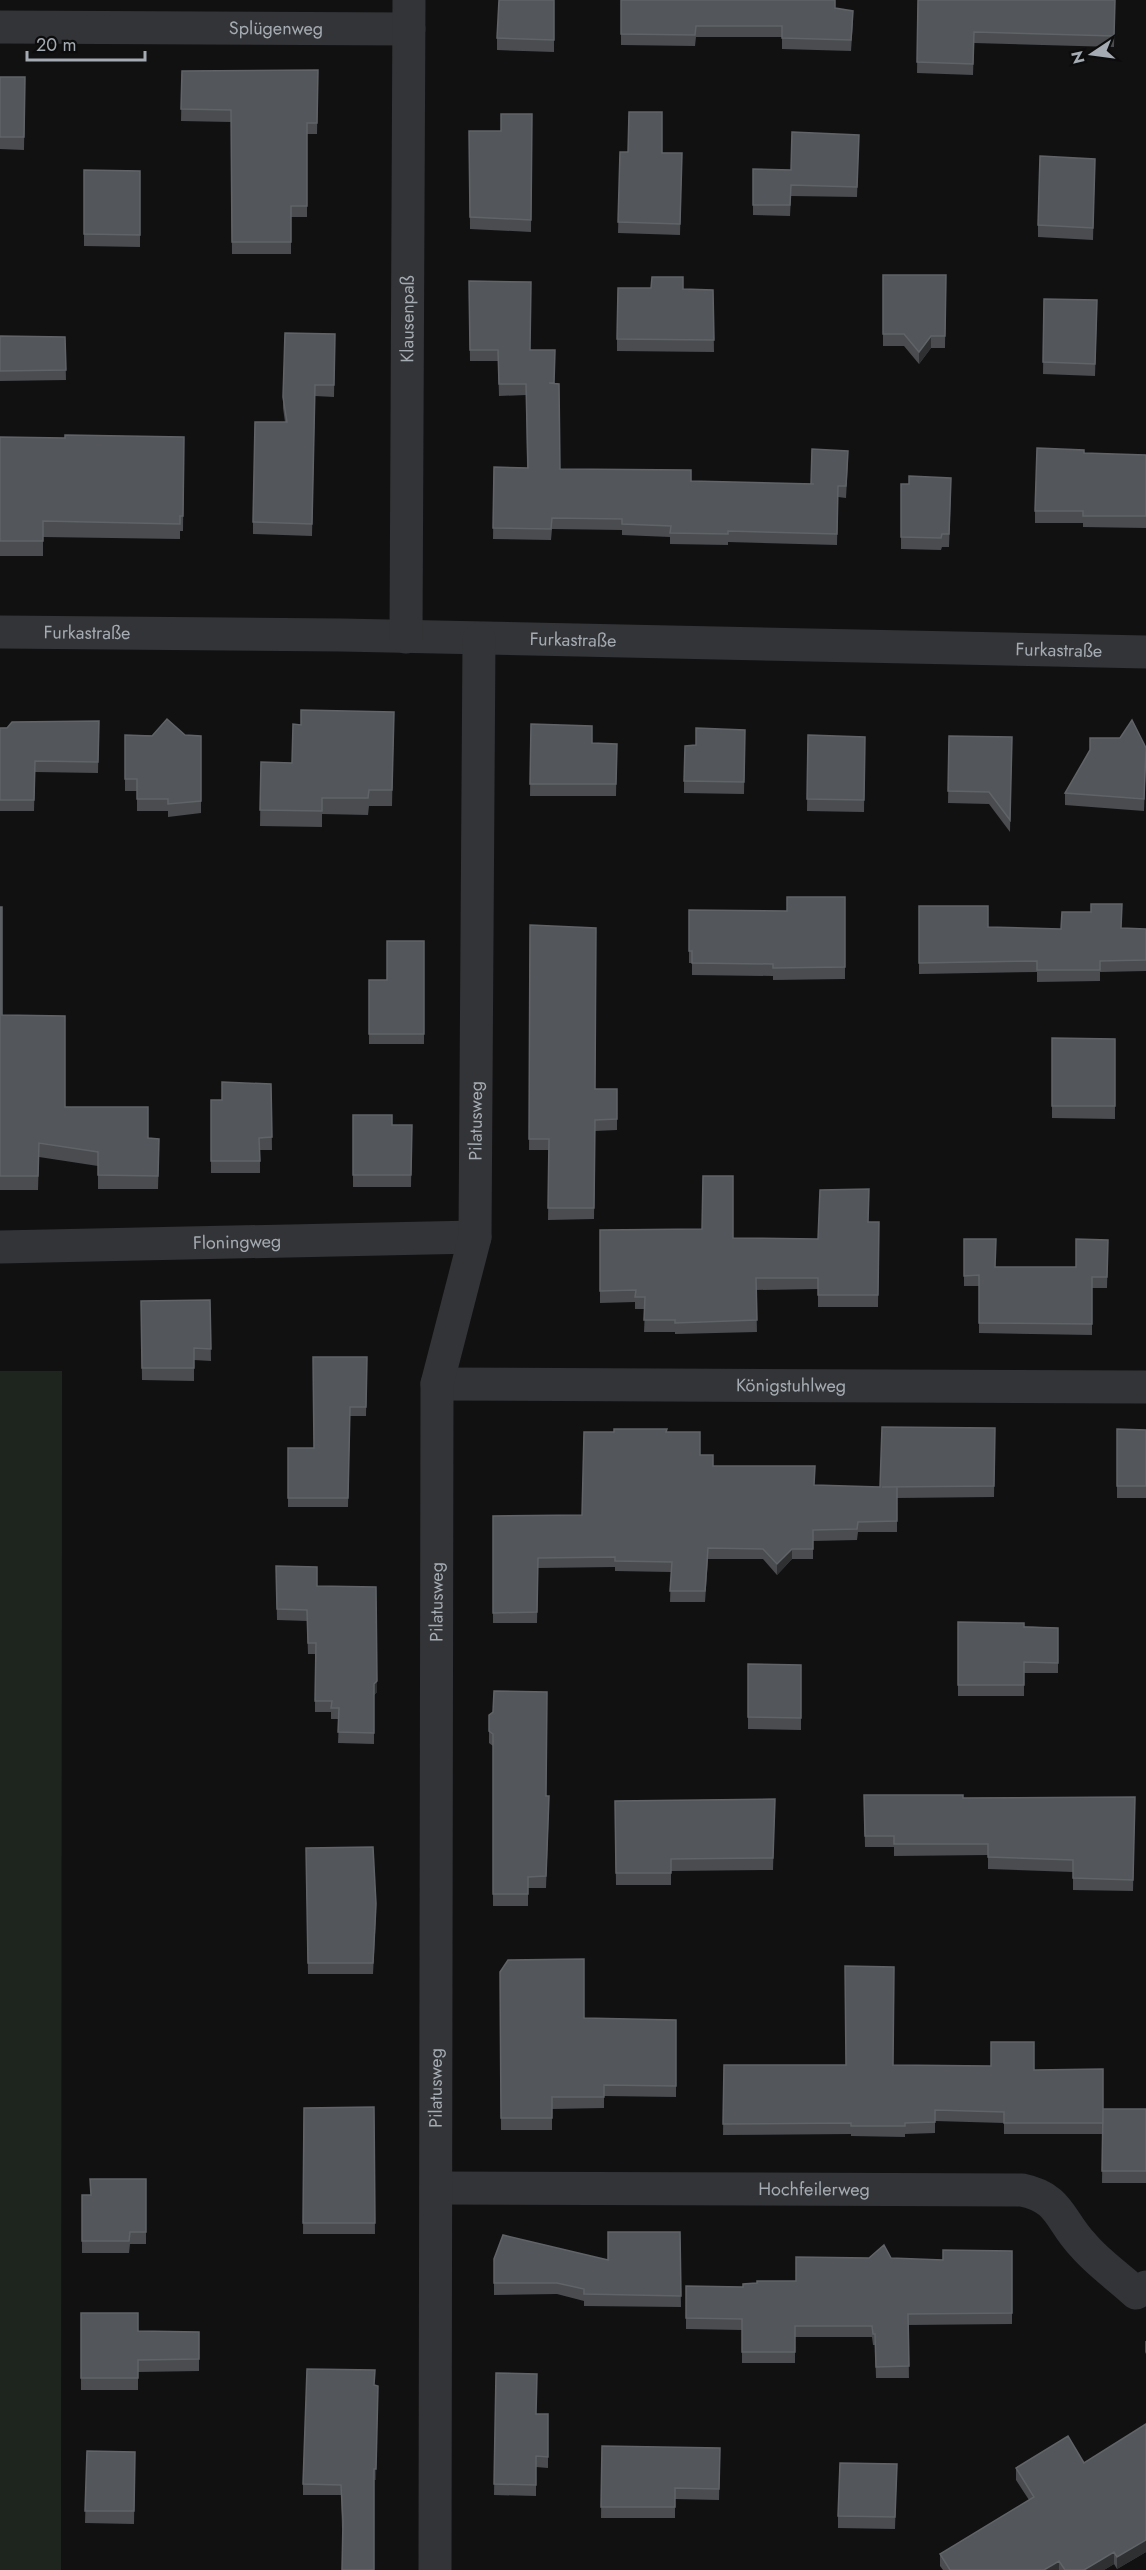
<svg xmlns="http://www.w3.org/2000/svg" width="1146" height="2570" font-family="Jost,sans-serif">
<rect width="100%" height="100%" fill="#111112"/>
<!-- green -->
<path fill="#1e251e" d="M 0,1371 L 62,1371 L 61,2570 L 0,2570 Z"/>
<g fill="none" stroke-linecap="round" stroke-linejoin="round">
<!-- street -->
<g stroke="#333437" stroke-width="33">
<path id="s1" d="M 0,27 L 409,29"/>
<path id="s2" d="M 0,632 L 341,635 L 1146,652"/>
<path id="s3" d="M 406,637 L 409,0"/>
<path id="s4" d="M 0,1247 L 475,1237"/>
<path id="s5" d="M 437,1384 L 1146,1387"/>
<path id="s6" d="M 436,2188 L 1022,2190 C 1061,2198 1059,2220 1083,2245 C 1098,2263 1119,2277 1136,2293 L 1146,2287"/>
<path id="s7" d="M 435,2570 L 437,1384 L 475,1237 L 479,639"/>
</g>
</g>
<!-- wall -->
<path fill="#4a4c4f" d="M 554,0 L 554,52 L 497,50 L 497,38 Z
M 621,0 L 835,8 L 853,22 L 851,51 L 782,49 L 782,37 L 696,37 L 695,46 L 621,45 Z
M 918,0 L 1115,0 L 1114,47 L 974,43 L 973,75 L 917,73 Z
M 318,70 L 317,134 L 307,134 L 307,217 L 291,217 L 291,254 L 232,254 L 231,122 L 181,121 L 182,71 Z
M 0,77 L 25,77 L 24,150 L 0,149 Z
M 532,114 L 531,232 L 470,229 L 469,131 L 501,131 Z
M 859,135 L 857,197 L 791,196 L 790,216 L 753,215 L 753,169 L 791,170 Z
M 620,152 L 682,153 L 680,235 L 618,233 Z
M 1095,159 L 1093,240 L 1038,237 L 1038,225 Z
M 84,170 L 140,171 L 140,247 L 84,246 Z
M 883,275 L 946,275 L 945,348 L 931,348 L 919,364 L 904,346 L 883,346 Z
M 469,281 L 530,350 L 555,383 L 560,469 L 691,481 L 811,484 L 848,462 L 846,498 L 838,497 L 837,545 L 728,542 L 728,545 L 670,544 L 670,537 L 622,535 L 622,530 L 552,529 L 551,540 L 493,539 L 494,467 L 527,468 L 526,395 L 499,396 L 498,361 L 470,361 Z
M 683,289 L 713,290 L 714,352 L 617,351 L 617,339 Z
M 1044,299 L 1097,312 L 1095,376 L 1043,374 Z
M 335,334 L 334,397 L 315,396 L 312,536 L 253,534 L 253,522 L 285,422 L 283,408 L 283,397 Z
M 0,336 L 65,337 L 66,380 L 0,381 Z
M 0,437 L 65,438 L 184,437 L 183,531 L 180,531 L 180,539 L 43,537 L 43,556 L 0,556 Z
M 1084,453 L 1146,455 L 1146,528 L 1083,527 L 1083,523 L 1035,523 L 1035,511 Z
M 901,484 L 951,490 L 949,547 L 942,547 L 941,550 L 901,549 Z
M 394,712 L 392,806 L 369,806 L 368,815 L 322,814 L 322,827 L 260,826 L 261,762 L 292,763 L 301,725 Z
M 99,721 L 98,773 L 35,772 L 34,811 L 0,811 L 0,728 Z
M 531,724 L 592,743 L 617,744 L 616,796 L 530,796 Z
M 745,730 L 744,794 L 684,793 L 684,781 L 696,745 Z
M 125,735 L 201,736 L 201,813 L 168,817 L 168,811 L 137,811 L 137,791 L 125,791 Z
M 808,735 L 865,737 L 864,812 L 807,811 Z
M 949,736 L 1012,737 L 1010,832 L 989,804 L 948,803 Z
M 1090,750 L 1146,760 L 1144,811 L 1065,805 L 1065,793 Z
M 845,897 L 845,979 L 773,980 L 773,976 L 692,975 L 692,963 L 689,963 L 689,910 L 787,911 Z
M 919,906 L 988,927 L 1061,929 L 1146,929 L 1146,971 L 1100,972 L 1100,981 L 1037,982 L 1037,972 L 919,974 Z
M 0,907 L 2,1015 L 65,1107 L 148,1138 L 159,1153 L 158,1189 L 98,1189 L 98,1166 L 39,1157 L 38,1190 L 0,1190 Z
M 530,925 L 595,1089 L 617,1089 L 617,1130 L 595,1131 L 594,1219 L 548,1220 L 549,1150 L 529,1150 Z
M 424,941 L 424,1044 L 369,1044 L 369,980 L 387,980 Z
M 1052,1038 L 1115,1039 L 1115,1119 L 1052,1118 Z
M 271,1084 L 272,1150 L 260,1150 L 260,1173 L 211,1173 L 211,1100 L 222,1100 Z
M 353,1115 L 392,1125 L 412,1125 L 411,1187 L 353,1187 Z
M 869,1222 L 879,1222 L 878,1307 L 818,1307 L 818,1289 L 756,1290 L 757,1332 L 675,1334 L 675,1332 L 644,1332 L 645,1309 L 635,1309 L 635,1302 L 600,1303 L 600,1230 L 733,1238 L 818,1239 Z
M 964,1239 L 995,1267 L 1076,1267 L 1108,1240 L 1107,1288 L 1092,1288 L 1092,1335 L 979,1333 L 979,1286 L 964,1286 Z
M 210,1300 L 211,1361 L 194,1360 L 194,1381 L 142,1380 L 141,1301 Z
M 367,1357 L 366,1416 L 350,1416 L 348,1507 L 288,1507 L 288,1448 L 314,1448 Z
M 995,1428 L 994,1497 L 897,1498 L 897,1532 L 858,1532 L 857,1540 L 813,1541 L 813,1559 L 792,1559 L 777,1575 L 763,1559 L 708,1559 L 705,1602 L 670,1602 L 671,1572 L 615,1571 L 615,1567 L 538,1568 L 537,1623 L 493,1623 L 493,1516 L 582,1515 L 667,1432 L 700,1455 L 713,1466 L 815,1485 L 880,1487 Z
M 1117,1429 L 1146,1430 L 1146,1498 L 1117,1498 Z
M 276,1566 L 317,1586 L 377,1692 L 374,1695 L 374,1744 L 338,1743 L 339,1719 L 331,1719 L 331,1712 L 315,1712 L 315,1654 L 308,1654 L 307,1621 L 277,1620 Z
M 958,1622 L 1058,1628 L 1058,1673 L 1024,1673 L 1024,1696 L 958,1696 Z
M 748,1664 L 801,1665 L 801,1730 L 748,1729 Z
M 489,1715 L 547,1796 L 549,1807 L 546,1888 L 528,1888 L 528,1906 L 493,1906 L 493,1746 L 489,1743 Z
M 864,1795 L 963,1798 L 1135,1797 L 1133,1891 L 1073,1890 L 1073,1872 L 988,1869 L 988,1855 L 894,1856 L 894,1847 L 865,1847 Z
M 775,1799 L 773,1870 L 671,1871 L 671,1885 L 616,1885 L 615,1801 Z
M 306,1848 L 376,1915 L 373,1974 L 308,1974 Z
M 500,1972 L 584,2018 L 676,2020 L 676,2097 L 604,2096 L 604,2108 L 552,2109 L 552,2130 L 501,2130 Z
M 724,2065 L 893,2065 L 1034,2070 L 1103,2069 L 1103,2134 L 1004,2134 L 1004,2123 L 935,2121 L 935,2133 L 905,2134 L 905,2137 L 851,2136 L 851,2134 L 723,2135 Z
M 374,2107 L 375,2234 L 303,2234 L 304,2108 Z
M 1103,2109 L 1146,2109 L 1146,2183 L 1102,2183 Z
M 146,2179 L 146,2244 L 130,2244 L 129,2253 L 82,2253 L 82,2195 L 91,2195 Z
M 680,2232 L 681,2307 L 584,2306 L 584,2301 L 557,2294 L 494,2295 L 494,2259 L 608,2260 Z
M 1012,2251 L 1012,2324 L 908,2325 L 909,2378 L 876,2378 L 875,2345 L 873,2345 L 872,2337 L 795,2337 L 795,2363 L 742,2363 L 742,2330 L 686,2329 L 686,2286 L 743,2287 L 796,2281 Z
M 81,2313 L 138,2331 L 199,2332 L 199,2371 L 138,2372 L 138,2390 L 81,2390 Z
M 1145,2341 L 1146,2341 L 1146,2354 L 1145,2352 Z
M 496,2373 L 536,2414 L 548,2414 L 548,2468 L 536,2467 L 536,2496 L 494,2495 Z
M 375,2385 L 376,2480 L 374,2480 L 342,2529 L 341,2495 L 303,2495 L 303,2484 Z
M 1146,2424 L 1146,2552 L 1117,2569 L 1114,2564 L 1104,2570 L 943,2570 L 940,2566 L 940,2554 L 1029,2500 L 1016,2480 L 1016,2468 L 1084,2463 Z
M 602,2446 L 720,2448 L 719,2500 L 675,2499 L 675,2518 L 601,2518 Z
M 87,2451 L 135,2452 L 134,2524 L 85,2523 Z
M 897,2464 L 895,2529 L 838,2528 L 838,2516 Z"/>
<!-- shaded-wall -->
<path fill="#2f3032" d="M 931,336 L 931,348 L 919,364 L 919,352 Z
M 792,1549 L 792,1559 L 777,1575 L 777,1564 Z
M 377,1681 L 377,1692 L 374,1695 L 374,1744 L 374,1684 Z
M 378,2386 L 376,2480 L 374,2480 Z
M 1146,2540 L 1146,2552 L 1117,2569 L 1117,2557 Z
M 1114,2552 L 1114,2564 L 1104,2570 L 1084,2570 Z
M 1059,2561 L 1059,2570 L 1044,2570 Z"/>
<!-- building -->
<path fill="#53565a" stroke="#606468" stroke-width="1.5" d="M 499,0 L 554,0 L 554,40 L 497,38 Z
M 621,0 L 835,0 L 835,8 L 853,11 L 851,40 L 782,38 L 782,26 L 696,26 L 695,35 L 621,34 Z
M 918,0 L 1115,0 L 1114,36 L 974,32 L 973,64 L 917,62 Z
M 318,70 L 317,123 L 307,123 L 307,206 L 291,206 L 291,242 L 232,242 L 231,110 L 181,109 L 182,71 Z
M 0,77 L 25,77 L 24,137 L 0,137 Z
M 629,112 L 662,112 L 662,153 L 682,153 L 680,224 L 618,222 L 620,152 L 628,152 Z
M 501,114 L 532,114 L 531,220 L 470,217 L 469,131 L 501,131 Z
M 792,132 L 859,135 L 857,187 L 791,185 L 790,205 L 753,205 L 753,169 L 791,170 Z
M 1040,156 L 1095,159 L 1093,228 L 1038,225 Z
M 84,170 L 140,171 L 140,235 L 84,234 Z
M 883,275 L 946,275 L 945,336 L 931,336 L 919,352 L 904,334 L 883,334 Z
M 652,277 L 683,277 L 683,289 L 713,290 L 714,340 L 617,339 L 618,288 L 651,288 Z
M 469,281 L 531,282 L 530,350 L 555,350 L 554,383 L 549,383 L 559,384 L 560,469 L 691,470 L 691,481 L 814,484 L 811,484 L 812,449 L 848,451 L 846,486 L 838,486 L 837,534 L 728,531 L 728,534 L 670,533 L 671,526 L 622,524 L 622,519 L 552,518 L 551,529 L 493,528 L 494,467 L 528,468 L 526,384 L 499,384 L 498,350 L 470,350 Z
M 1044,299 L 1097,300 L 1095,364 L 1043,362 Z
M 285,333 L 335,334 L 334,385 L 315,385 L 312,524 L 253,522 L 255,422 L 287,422 L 283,397 Z
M 0,336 L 65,337 L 66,370 L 0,371 Z
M 65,435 L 184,437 L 183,516 L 180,516 L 180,524 L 43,521 L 43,541 L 0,541 L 0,437 L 65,438 Z
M 1037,448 L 1084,450 L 1084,453 L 1146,455 L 1146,516 L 1083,516 L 1083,511 L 1035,511 Z
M 909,476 L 951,478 L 949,534 L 942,534 L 941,538 L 901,537 L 901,484 L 909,484 Z
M 301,710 L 394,712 L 392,790 L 369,790 L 368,798 L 322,798 L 322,811 L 260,810 L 261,762 L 292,763 L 293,724 L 301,725 Z
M 167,719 L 185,735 L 201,736 L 201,801 L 168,804 L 168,799 L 137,799 L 137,779 L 125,779 L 125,735 L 152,736 Z
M 1132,720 L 1146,748 L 1144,799 L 1065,793 L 1090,750 L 1090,738 L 1120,738 Z
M 99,721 L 98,762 L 35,761 L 34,800 L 0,800 L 0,728 L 7,728 L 12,722 Z
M 531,724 L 592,726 L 592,743 L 617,744 L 616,784 L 530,784 Z
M 696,728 L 745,730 L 744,782 L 684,781 L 685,746 L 696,745 Z
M 808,735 L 865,737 L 864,800 L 807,799 Z
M 949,736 L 1012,737 L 1010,820 L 989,792 L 948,791 Z
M 787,897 L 845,897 L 845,967 L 773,968 L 773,964 L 692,963 L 692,951 L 689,951 L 689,910 L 787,911 Z
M 1091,904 L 1122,904 L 1121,928 L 1146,929 L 1146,960 L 1100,961 L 1100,970 L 1037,970 L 1037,961 L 919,963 L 919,906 L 988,906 L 988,927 L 1061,929 L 1062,912 L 1091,912 Z
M 0,907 L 2,907 L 2,1015 L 65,1016 L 65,1107 L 148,1107 L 148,1138 L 159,1139 L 158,1176 L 98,1175 L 98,1152 L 39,1143 L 38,1176 L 0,1176 Z
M 530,925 L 596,928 L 595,1089 L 617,1089 L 617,1119 L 595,1120 L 594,1208 L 548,1208 L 549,1139 L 529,1139 Z
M 387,941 L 424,941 L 424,1034 L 369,1034 L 369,980 L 387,980 Z
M 1052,1038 L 1115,1039 L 1115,1106 L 1052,1106 Z
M 222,1082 L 271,1084 L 272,1137 L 259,1138 L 260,1161 L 211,1161 L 211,1100 L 222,1100 Z
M 353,1115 L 392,1115 L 392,1125 L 412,1125 L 411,1175 L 353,1175 Z
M 703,1176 L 733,1176 L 733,1238 L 818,1239 L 820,1190 L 869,1189 L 868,1222 L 879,1222 L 878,1295 L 818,1295 L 818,1278 L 756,1278 L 757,1320 L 675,1323 L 675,1320 L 644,1320 L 645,1297 L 635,1297 L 636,1290 L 600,1291 L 600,1230 L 702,1229 Z
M 964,1239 L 996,1239 L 995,1267 L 1076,1267 L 1076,1239 L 1108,1240 L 1107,1277 L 1092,1277 L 1092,1324 L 979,1323 L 979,1275 L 964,1276 Z
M 210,1300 L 211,1349 L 194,1348 L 194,1368 L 142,1368 L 141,1301 Z
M 313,1357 L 367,1357 L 366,1407 L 350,1407 L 348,1498 L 288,1498 L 288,1448 L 314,1448 Z
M 882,1427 L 995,1428 L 994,1486 L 882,1487 L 897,1487 L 897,1521 L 858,1522 L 857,1529 L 813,1530 L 813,1549 L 792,1549 L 777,1564 L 763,1549 L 708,1548 L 705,1591 L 670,1591 L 672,1562 L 615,1561 L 615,1557 L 538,1558 L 537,1612 L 493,1613 L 493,1516 L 582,1515 L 584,1432 L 614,1432 L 614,1429 L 667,1429 L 666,1432 L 700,1432 L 700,1455 L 713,1455 L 713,1466 L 815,1466 L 814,1485 L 880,1487 Z
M 1117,1429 L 1146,1430 L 1146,1486 L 1117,1486 Z
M 276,1566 L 317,1567 L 317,1586 L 376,1587 L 377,1681 L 374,1684 L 374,1733 L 338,1732 L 339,1708 L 331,1708 L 332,1701 L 315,1701 L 316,1643 L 308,1643 L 307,1610 L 277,1609 Z
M 958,1622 L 1024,1623 L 1024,1627 L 1058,1628 L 1058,1663 L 1024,1662 L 1024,1685 L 958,1685 Z
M 748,1664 L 801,1665 L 801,1718 L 748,1717 Z
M 494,1691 L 547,1692 L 546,1796 L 549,1796 L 546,1876 L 528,1877 L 528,1894 L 493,1894 L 493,1734 L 489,1731 L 489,1715 L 493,1712 Z
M 864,1795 L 963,1795 L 963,1798 L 1135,1797 L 1133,1880 L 1073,1878 L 1073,1860 L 988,1857 L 988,1844 L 894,1844 L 894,1836 L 865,1836 Z
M 775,1799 L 773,1858 L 671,1859 L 671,1873 L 616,1873 L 615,1801 Z
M 373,1847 L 376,1904 L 373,1963 L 308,1963 L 306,1848 Z
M 584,1959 L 584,2018 L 676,2020 L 676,2086 L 604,2085 L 604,2097 L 552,2097 L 552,2118 L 501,2118 L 500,1972 L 508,1960 Z
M 845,1966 L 894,1967 L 893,2065 L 991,2066 L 991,2042 L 1034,2042 L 1034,2070 L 1103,2069 L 1103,2123 L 1004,2123 L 1004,2112 L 935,2110 L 935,2122 L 905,2123 L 905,2126 L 851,2126 L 851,2123 L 723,2124 L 724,2065 L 846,2065 Z
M 374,2107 L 375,2223 L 303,2223 L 304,2108 Z
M 1103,2109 L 1146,2109 L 1146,2171 L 1102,2171 Z
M 90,2179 L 146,2179 L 146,2232 L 130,2232 L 129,2241 L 82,2241 L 82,2195 L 91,2195 Z
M 608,2232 L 680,2232 L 681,2296 L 584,2294 L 584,2289 L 557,2283 L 494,2283 L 494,2259 L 503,2235 L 608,2260 Z
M 884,2245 L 891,2258 L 943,2260 L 943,2250 L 1012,2251 L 1012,2313 L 908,2314 L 909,2366 L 876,2367 L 875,2334 L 873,2334 L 872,2326 L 795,2326 L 795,2352 L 742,2352 L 742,2319 L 686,2318 L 686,2286 L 743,2287 L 743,2284 L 757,2283 L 757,2281 L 796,2281 L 796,2257 L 869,2258 Z
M 81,2313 L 138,2313 L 138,2331 L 199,2332 L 199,2359 L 138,2360 L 138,2378 L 81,2378 Z
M 307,2369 L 375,2370 L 374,2385 L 378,2386 L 376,2469 L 374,2469 L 374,2570 L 342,2570 L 343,2521 L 341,2485 L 303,2484 Z
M 496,2373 L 537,2374 L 536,2414 L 548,2414 L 548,2457 L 536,2456 L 536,2485 L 494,2484 Z
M 1146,2424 L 1146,2540 L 1117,2557 L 1114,2552 L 1084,2570 L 1065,2570 L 1059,2561 L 1044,2570 L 950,2570 L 940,2554 L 1034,2497 L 1016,2468 L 1068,2436 L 1084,2463 Z
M 602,2446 L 720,2448 L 719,2489 L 675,2488 L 675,2507 L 601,2507 Z
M 87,2451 L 135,2452 L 134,2511 L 85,2511 Z
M 840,2463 L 897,2464 L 895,2517 L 838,2516 Z"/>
<g text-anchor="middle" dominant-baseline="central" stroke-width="4.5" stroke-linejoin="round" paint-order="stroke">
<!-- street labels -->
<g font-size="18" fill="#a4abb2" stroke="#0c0c0d">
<text stroke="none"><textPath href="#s1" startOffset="276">Splügenweg</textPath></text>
<text stroke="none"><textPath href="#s3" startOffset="318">Klausenpaß</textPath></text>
<text stroke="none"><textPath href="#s2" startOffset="87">Furkastraße</textPath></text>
<text stroke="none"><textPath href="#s2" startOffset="573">Furkastraße</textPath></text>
<text stroke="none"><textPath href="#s2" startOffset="1059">Furkastraße</textPath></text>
<text stroke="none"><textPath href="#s7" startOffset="1454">Pilatusweg</textPath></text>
<text stroke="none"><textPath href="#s4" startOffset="237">Floningweg</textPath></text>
<text stroke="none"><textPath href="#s5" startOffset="354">Königstuhlweg</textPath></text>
<text stroke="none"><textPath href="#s7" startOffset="968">Pilatusweg</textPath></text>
<text stroke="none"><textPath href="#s7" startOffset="482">Pilatusweg</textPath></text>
<text stroke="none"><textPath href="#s6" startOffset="378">Hochfeilerweg</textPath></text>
</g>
</g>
<!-- north arrow -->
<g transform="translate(1092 54) rotate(257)" stroke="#0c0c0d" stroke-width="4.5" paint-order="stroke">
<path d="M0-4.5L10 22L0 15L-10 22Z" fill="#a4abb2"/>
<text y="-9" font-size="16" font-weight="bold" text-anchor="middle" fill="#a4abb2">N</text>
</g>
<!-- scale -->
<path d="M27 51v9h118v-9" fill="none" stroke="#a4abb2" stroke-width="3"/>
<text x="36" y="51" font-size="18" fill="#a4abb2" stroke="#0c0c0d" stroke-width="4.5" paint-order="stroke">20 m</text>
</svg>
